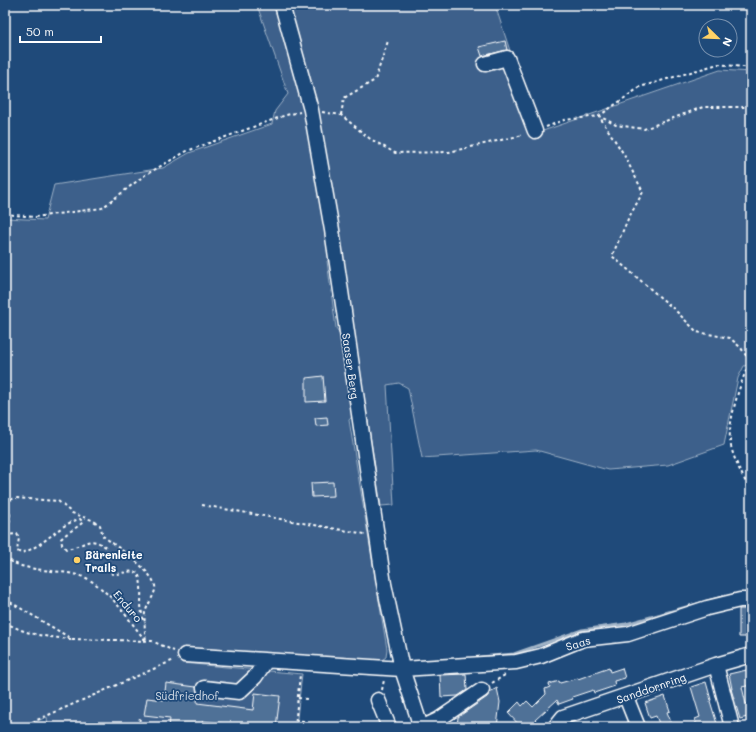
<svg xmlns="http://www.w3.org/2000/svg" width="756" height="732" font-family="Mali,sans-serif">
<rect width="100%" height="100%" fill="#1f4a7a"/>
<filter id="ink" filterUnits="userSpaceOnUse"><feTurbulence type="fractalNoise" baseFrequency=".025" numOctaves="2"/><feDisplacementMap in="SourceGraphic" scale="8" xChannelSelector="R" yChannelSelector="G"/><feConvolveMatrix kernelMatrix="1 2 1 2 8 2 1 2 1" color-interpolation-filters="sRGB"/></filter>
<g filter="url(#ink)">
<!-- green -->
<path fill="#3c618b" stroke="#9eb0c5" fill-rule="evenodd" d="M 257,5 L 495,5 L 537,133 L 720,70 L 751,72 L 751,364 L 744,366 L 738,378 L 724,445 L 668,465 L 608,470 L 536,450 L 422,458 L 408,388 L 399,383 L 387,385 L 394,505 L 381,506 L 365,402 L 349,420 L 387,649 L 386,657 L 379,662 L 186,650 L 182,663 L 302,674 L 296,727 L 48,727 L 47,717 L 23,727 L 5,727 L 5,218 L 45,220 L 54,185 L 163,168 L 189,153 L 272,124 L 275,111 L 288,94 ZM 340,255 L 352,350 L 336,328 L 327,261 Z"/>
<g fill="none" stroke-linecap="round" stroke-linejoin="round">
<!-- stream -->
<path stroke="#a3b5c8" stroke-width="3" d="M 480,657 L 514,654 L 582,630 L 626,624 L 722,597"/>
</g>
<!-- building -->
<path fill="#507197" stroke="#fff" d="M 505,41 L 507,50 L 482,56 L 479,47 Z
M 323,376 L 325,401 L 306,402 L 306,378 Z
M 327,417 L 328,425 L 316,426 L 315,418 Z
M 333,482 L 334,496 L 312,497 L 311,483 Z
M 739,609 L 751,609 L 751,637 L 739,637 Z
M 609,668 L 610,672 L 622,668 L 625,678 L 614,681 L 615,686 L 594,693 L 593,690 L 572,697 L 573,699 L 559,704 L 557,700 L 535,720 L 541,727 L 521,727 L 508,713 L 519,702 L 522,706 L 527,701 L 533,707 L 546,694 L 545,689 L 550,687 L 549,684 L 559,681 L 560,683 L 578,678 L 578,679 Z
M 751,669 L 751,685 L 742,687 L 746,704 L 751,702 L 751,716 L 740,719 L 731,689 L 732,689 L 729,674 Z
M 466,674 L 467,690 L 458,696 L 441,697 L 440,675 Z
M 706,682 L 711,700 L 710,701 L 718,727 L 697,727 L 695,719 L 700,717 L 691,687 Z
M 166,683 L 196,687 L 198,694 L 197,703 L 253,710 L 255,693 L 280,696 L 276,727 L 252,727 L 203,721 L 202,727 L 169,727 L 170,718 L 144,715 L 147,698 L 164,700 Z
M 497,688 L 500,702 L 497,727 L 457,727 L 458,717 L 487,697 L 490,692 Z
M 665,696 L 670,711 L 667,712 L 671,722 L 660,726 L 656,716 L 650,718 L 645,703 Z"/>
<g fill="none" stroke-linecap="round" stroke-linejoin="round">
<!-- minor casing -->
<g stroke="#fff" stroke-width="17">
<path id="minor" d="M 282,5 L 311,110 L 332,230 L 384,584 L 402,669 L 421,727
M 485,64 L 507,58 L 535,131
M 185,655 L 402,669 L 516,662 L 541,656 L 583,639 L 628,634 L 707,608 L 740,600 L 751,600
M 716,665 L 732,727
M 204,688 L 239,692 L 255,677 L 266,661
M 626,697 L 638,727
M 378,700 L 389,727
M 423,727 L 438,720 L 482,690
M 555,727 L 563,717 L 716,665 L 751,655"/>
</g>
<!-- path -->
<path stroke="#fff" stroke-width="2" stroke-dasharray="3 3" stroke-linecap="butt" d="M 322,112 L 341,115 L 369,138 L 395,153 L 449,152 L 523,135
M 341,115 L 344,98 L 375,80 L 388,41
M 546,127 L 564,120 L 599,116 L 640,87 L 718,64 L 751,68
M 5,214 L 35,217 L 102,208 L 145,175 L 187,151 L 286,115 L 300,112
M 748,367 L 749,360 L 741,348 L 730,338 L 697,332 L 675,310 L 612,256 L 628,219 L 643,192 L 623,153 L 599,116 L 616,125 L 644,129 L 703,107 L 751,107
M 751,367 L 748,367 C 740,382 728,423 730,440 C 732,458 743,476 751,492
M 5,502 L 15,498 L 58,501 L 72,513 L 92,520 L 100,525 L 103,536 C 114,545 159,574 155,590 C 153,598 147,605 145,613 C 144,622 145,632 146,641
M 202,505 L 365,534
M 5,510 L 10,514 L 10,520 L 5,530
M 5,535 L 17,534 L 19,538 L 17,551 L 21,553 C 46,546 58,524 80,519 L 83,522 C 76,529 67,532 61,539 L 62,544 L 66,549 C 86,546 89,534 107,548 L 109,570 L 112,574 C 122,575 127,569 138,573 C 145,589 137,607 145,623
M 5,557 C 24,575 65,567 88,579 C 112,593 128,619 145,640
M 5,599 L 72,639 L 152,641 L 174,651
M 5,622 C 26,635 47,637 71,639
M 492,683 L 505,675
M 382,690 L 384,680
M 298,698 L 307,699
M 295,720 L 304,721
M 21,727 L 174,660
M 139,727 L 140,716
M 295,727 L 300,674"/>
<!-- minor -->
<use href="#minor" stroke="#1f4a7a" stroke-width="14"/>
</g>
</g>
<!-- markers -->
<circle fill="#ffd166" stroke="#1f4a7a" stroke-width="1.5" cx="77" cy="560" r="4"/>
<g text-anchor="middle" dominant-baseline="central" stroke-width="3.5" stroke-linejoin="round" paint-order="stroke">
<!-- street labels -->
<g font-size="11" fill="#fff" stroke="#1f4a7a">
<text transform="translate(351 366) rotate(82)">Saaser Berg</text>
<text transform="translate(128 606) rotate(50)">Enduro</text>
<text transform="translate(578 643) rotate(-17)">Saas</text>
<text transform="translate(651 688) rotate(-19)">Sanddornring</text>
</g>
<!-- poi labels -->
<g font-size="11" font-weight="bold" fill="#fff" stroke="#1f4a7a" text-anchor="start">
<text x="85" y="554">Bärenleite<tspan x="85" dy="13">Trails</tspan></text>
</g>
<!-- park labels -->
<g font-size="11" fill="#d8dfe8" stroke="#1f4a7a">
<text x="187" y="695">Südfriedhof</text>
</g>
</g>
<!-- margin -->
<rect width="756" height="732" fill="none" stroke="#1f4a7a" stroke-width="20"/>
<rect x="10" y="10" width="736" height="712" fill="none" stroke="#fff" stroke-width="1.5" filter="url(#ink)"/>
<!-- north arrow -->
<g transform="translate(718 38) rotate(113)"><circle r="19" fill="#1f4a7a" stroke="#7992af"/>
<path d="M0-3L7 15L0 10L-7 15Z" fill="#ffd166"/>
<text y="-6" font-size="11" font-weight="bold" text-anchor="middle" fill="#ffffff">N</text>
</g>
<!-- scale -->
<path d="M20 36v6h81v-6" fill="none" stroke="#ffffff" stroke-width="2"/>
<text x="26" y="36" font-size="12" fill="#ffffff" stroke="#1f4a7a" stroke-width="3" paint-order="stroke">50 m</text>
</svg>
